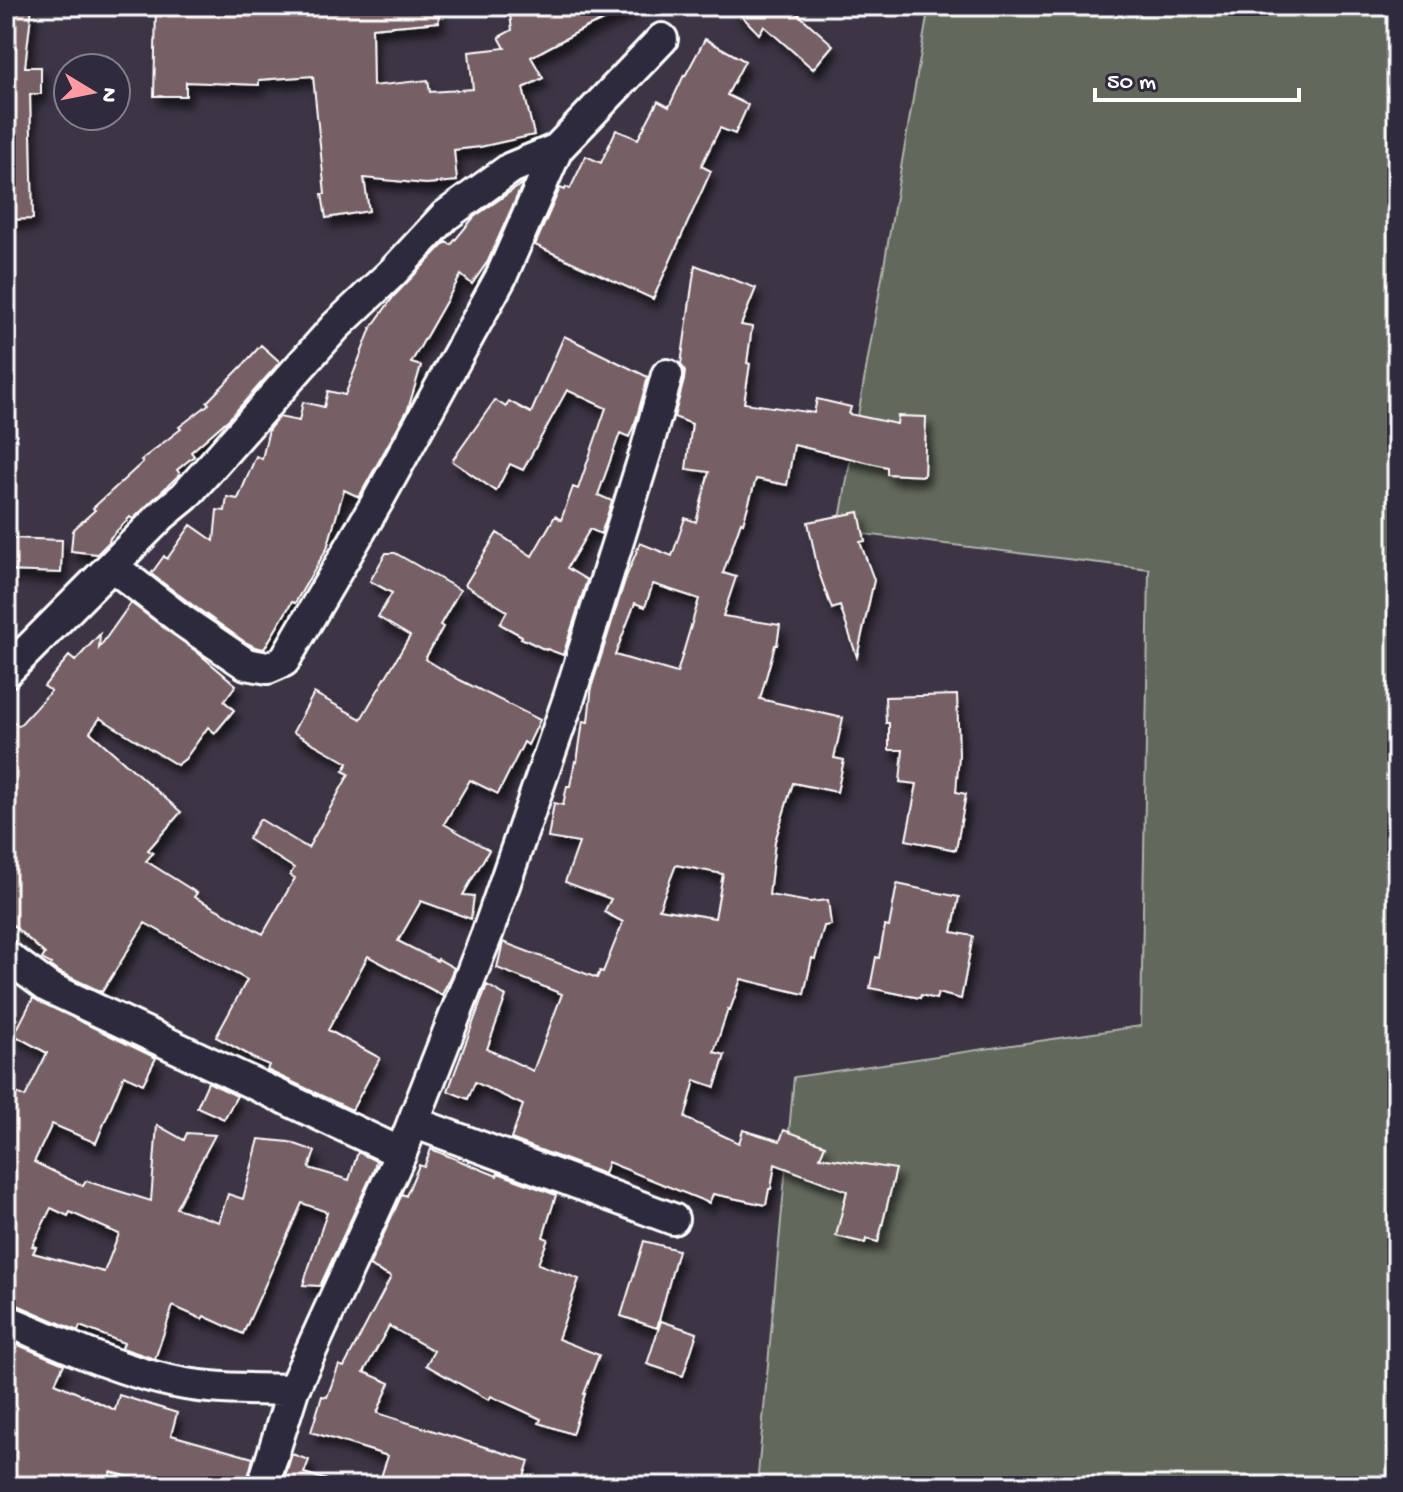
<svg xmlns="http://www.w3.org/2000/svg" width="1403" height="1492" font-family="'Gochi Hand',sans-serif">
<defs>
<filter id="shadow"><feDropShadow dx="5" dy="9" stdDeviation="4" flood-color="#0009"/></filter>
</defs>
<rect width="100%" height="100%" fill="#3d3545"/>
<filter id="ink" filterUnits="userSpaceOnUse"><feTurbulence type="fractalNoise" baseFrequency=".0125" numOctaves="2"/><feDisplacementMap in="SourceGraphic" scale="16" xChannelSelector="R" yChannelSelector="G"/><feConvolveMatrix kernelMatrix="1 2 1 2 8 2 1 2 1" color-interpolation-filters="sRGB"/></filter>
<g filter="url(#ink)">
<!-- green -->
<path fill="#62695c" stroke="#b0b4ae" stroke-width="2" d="M 929,6 L 1397,6 L 1397,1486 L 757,1486 L 794,1077 L 1141,1026 L 1149,569 L 838,531 Z"/>
<!-- building -->
<path fill="#765f65" stroke="#fff" stroke-width="2" fill-rule="evenodd" filter="url(#shadow)" d="M 6,6 L 32,6 L 25,67 L 41,67 L 41,94 L 30,94 L 33,219 L 6,220 Z
M 226,6 L 438,6 L 439,22 L 372,28 L 373,86 L 428,80 L 430,92 L 473,89 L 469,52 L 505,48 L 499,37 L 512,30 L 509,6 L 635,6 L 585,28 L 531,57 L 543,78 L 523,88 L 534,135 L 480,147 L 454,150 L 457,181 L 426,184 L 364,178 L 369,211 L 326,218 L 322,194 L 325,194 L 313,76 L 259,80 L 259,85 L 186,82 L 186,96 L 154,96 L 156,8 L 226,9 Z
M 732,6 L 789,6 L 833,45 L 813,69 L 764,26 L 759,34 Z
M 705,39 L 745,61 L 727,95 L 748,105 L 735,134 L 720,128 L 701,166 L 711,171 L 653,299 L 535,245 L 560,188 L 565,190 L 566,187 L 570,189 L 586,156 L 601,163 L 616,130 L 638,139 L 658,101 L 669,107 L 684,75 L 685,76 Z
M 523,183 L 488,261 L 472,284 L 461,275 L 411,363 L 421,366 L 408,409 L 359,497 L 344,490 L 327,548 L 295,603 L 292,602 L 264,649 L 255,647 L 245,642 L 194,606 L 151,574 L 164,556 L 167,559 L 191,525 L 214,541 L 217,510 L 225,511 L 227,497 L 238,499 L 256,456 L 262,459 L 269,429 L 279,417 L 299,421 L 303,402 L 324,407 L 328,391 L 345,395 L 371,328 L 394,296 L 446,242 L 451,245 L 474,217 Z
M 695,265 L 756,288 L 741,325 L 752,327 L 747,363 L 750,364 L 744,403 L 814,413 L 817,399 L 851,407 L 849,414 L 897,424 L 898,416 L 926,417 L 924,476 L 887,474 L 887,467 L 794,445 L 787,485 L 756,479 L 743,523 L 741,522 L 723,573 L 736,577 L 723,616 L 780,625 L 777,645 L 775,645 L 760,699 L 843,718 L 834,758 L 844,760 L 837,792 L 793,783 L 775,841 L 769,895 L 809,902 L 828,900 L 831,925 L 824,926 L 815,959 L 812,958 L 804,994 L 741,979 L 730,1010 L 728,1009 L 714,1052 L 725,1055 L 715,1087 L 695,1080 L 685,1118 L 739,1143 L 743,1130 L 780,1141 L 784,1130 L 825,1145 L 820,1157 L 896,1169 L 878,1242 L 866,1239 L 865,1243 L 836,1236 L 847,1191 L 775,1164 L 771,1189 L 769,1189 L 766,1205 L 713,1194 L 709,1203 L 608,1162 L 604,1174 L 511,1139 L 523,1105 L 475,1082 L 468,1099 L 448,1091 L 487,985 L 506,996 L 487,1049 L 533,1071 L 562,994 L 497,968 L 503,942 L 597,978 L 600,971 L 603,972 L 623,922 L 604,912 L 611,899 L 565,882 L 579,843 L 548,838 L 554,803 L 563,805 L 567,786 L 570,786 L 575,761 L 577,762 L 583,721 L 588,722 L 592,685 L 626,577 L 640,543 L 672,556 L 685,518 L 696,522 L 709,472 L 686,469 L 692,424 L 674,417 L 684,380 L 685,371 L 681,364 ZM 653,584 L 699,599 L 677,673 L 615,655 L 635,603 L 645,607 ZM 676,865 L 723,874 L 715,918 L 659,909 Z
M 564,336 L 648,377 L 636,420 L 629,437 L 620,433 L 598,495 L 612,501 L 601,534 L 590,529 L 567,568 L 587,580 L 563,655 L 547,649 L 546,650 L 521,638 L 522,636 L 500,624 L 507,611 L 465,585 L 497,533 L 532,556 L 555,516 L 561,520 L 573,487 L 578,489 L 606,408 L 567,390 L 523,470 L 510,464 L 496,491 L 452,461 L 495,400 L 506,407 L 509,401 L 531,413 Z
M 261,345 L 279,361 L 279,363 L 230,418 L 191,452 L 194,456 L 177,470 L 180,474 L 133,519 L 130,517 L 110,538 L 109,542 L 97,554 L 71,551 L 73,530 L 95,510 L 93,508 L 143,462 L 141,460 L 181,429 L 179,427 L 209,404 L 207,402 L 244,364 Z
M 859,512 L 865,541 L 860,542 L 874,580 L 857,657 L 840,606 L 832,609 L 818,570 L 808,522 Z
M 6,538 L 62,540 L 61,573 L 6,571 Z
M 386,553 L 395,553 L 460,590 L 440,625 L 443,627 L 425,659 L 460,680 L 540,720 L 528,745 L 524,742 L 498,794 L 470,780 L 444,824 L 489,850 L 463,895 L 474,896 L 471,919 L 421,901 L 398,941 L 437,961 L 438,959 L 454,968 L 442,995 L 368,956 L 328,1030 L 380,1058 L 352,1110 L 267,1070 L 269,1065 L 250,1057 L 251,1056 L 216,1037 L 247,980 L 145,923 L 102,992 L 57,971 L 50,966 L 51,964 L 42,959 L 45,954 L 6,919 L 6,716 L 19,726 L 51,691 L 44,686 L 69,656 L 75,661 L 100,634 L 99,648 L 131,603 L 197,652 L 236,685 L 224,701 L 234,710 L 215,733 L 208,727 L 185,759 L 177,765 L 100,718 L 90,732 L 181,812 L 148,850 L 153,853 L 146,861 L 197,893 L 194,897 L 263,934 L 295,878 L 290,875 L 294,868 L 248,839 L 260,819 L 308,848 L 349,774 L 343,771 L 348,763 L 293,732 L 314,693 L 361,719 L 410,636 L 378,617 L 392,593 L 370,581 Z
M 957,695 L 959,755 L 956,792 L 966,794 L 956,850 L 906,840 L 917,784 L 900,782 L 903,750 L 889,750 L 889,723 L 886,723 L 885,697 Z
M 897,884 L 959,897 L 952,932 L 973,936 L 961,999 L 938,993 L 936,999 L 921,995 L 920,998 L 870,988 L 876,957 L 879,958 L 885,926 L 889,927 Z
M 33,998 L 156,1058 L 143,1084 L 124,1075 L 96,1143 L 52,1124 L 34,1162 L 83,1186 L 86,1181 L 151,1201 L 157,1125 L 184,1140 L 187,1133 L 215,1135 L 176,1208 L 219,1222 L 228,1194 L 243,1199 L 259,1139 L 289,1142 L 315,1151 L 309,1168 L 349,1180 L 358,1152 L 376,1161 L 373,1172 L 320,1286 L 303,1285 L 327,1212 L 302,1203 L 243,1334 L 204,1316 L 202,1319 L 173,1306 L 155,1359 L 122,1348 L 124,1343 L 80,1326 L 78,1331 L 13,1303 L 6,1302 L 6,1088 L 25,1097 L 47,1053 L 14,1035 ZM 51,1208 L 68,1216 L 70,1212 L 119,1234 L 104,1272 L 33,1253 L 36,1247 L 32,1246 Z
M 208,1082 L 237,1096 L 224,1119 L 197,1107 Z
M 431,1149 L 497,1176 L 498,1173 L 556,1195 L 543,1237 L 548,1239 L 538,1264 L 579,1279 L 558,1339 L 599,1355 L 584,1394 L 585,1394 L 572,1434 L 539,1423 L 541,1419 L 491,1396 L 489,1400 L 426,1365 L 434,1351 L 389,1326 L 364,1372 L 390,1383 L 377,1413 L 529,1461 L 521,1486 L 378,1486 L 388,1456 L 311,1432 L 322,1396 L 327,1397 L 339,1365 L 344,1367 L 391,1277 L 369,1266 L 402,1194 L 406,1196 L 419,1165 L 424,1167 Z
M 644,1241 L 678,1250 L 657,1328 L 621,1316 Z
M 661,1321 L 697,1333 L 683,1376 L 647,1364 Z
M 6,1340 L 64,1364 L 55,1383 L 115,1410 L 119,1395 L 177,1413 L 171,1435 L 253,1458 L 246,1486 L 164,1486 L 111,1472 L 107,1486 L 6,1486 Z
M 292,1454 L 309,1460 L 304,1473 L 327,1480 L 326,1486 L 282,1486 Z"/>
<g fill="none" stroke-linecap="round" stroke-linejoin="round">
<!-- street casing -->
<g stroke="#fff" stroke-width="36">
<path id="street" d="M 112,566 L 183,621 L 246,664 L 268,668 L 284,661 L 377,502 L 501,277 L 557,149
M 6,672 L 162,515 L 185,496 L 336,326 L 393,272 L 445,216 L 511,168 L 557,149 L 662,39
M 6,956 L 48,987 L 401,1153
M 413,1122 L 673,1219
M 6,1320 C 61,1343 116,1370 175,1382 C 213,1390 254,1389 293,1390
M 263,1486 L 293,1390 L 401,1153 L 487,934 L 569,698 L 647,448 L 667,375"/>
</g>
<!-- street -->
<use href="#street" stroke="#2f2a3d" stroke-width="30"/>
</g>
</g>
<!-- margin -->
<rect width="1403" height="1492" fill="none" stroke="#2f2a3d" stroke-width="32"/>
<rect x="16" y="16" width="1371" height="1460" fill="none" stroke="#fff" stroke-width="3" filter="url(#ink)"/>
<!-- north arrow -->
<g transform="translate(92 92) rotate(100)"><circle r="38" fill="#2f2a3d" stroke="#827f8b" stroke-width="2"/>
<path d="M0-6L14 30L0 20L-14 30Z" fill="#ff9aa2"/>
<text y="-12" font-size="22" font-weight="bold" text-anchor="middle" fill="#ffffff">N</text>
</g>
<!-- scale -->
<path d="M1095 88v12h204v-12" fill="none" stroke="#ffffff" stroke-width="4"/>
<text x="1107" y="88" font-size="24" fill="#ffffff" stroke="#2f2a3d" stroke-width="6" paint-order="stroke">50 m</text>
</svg>
